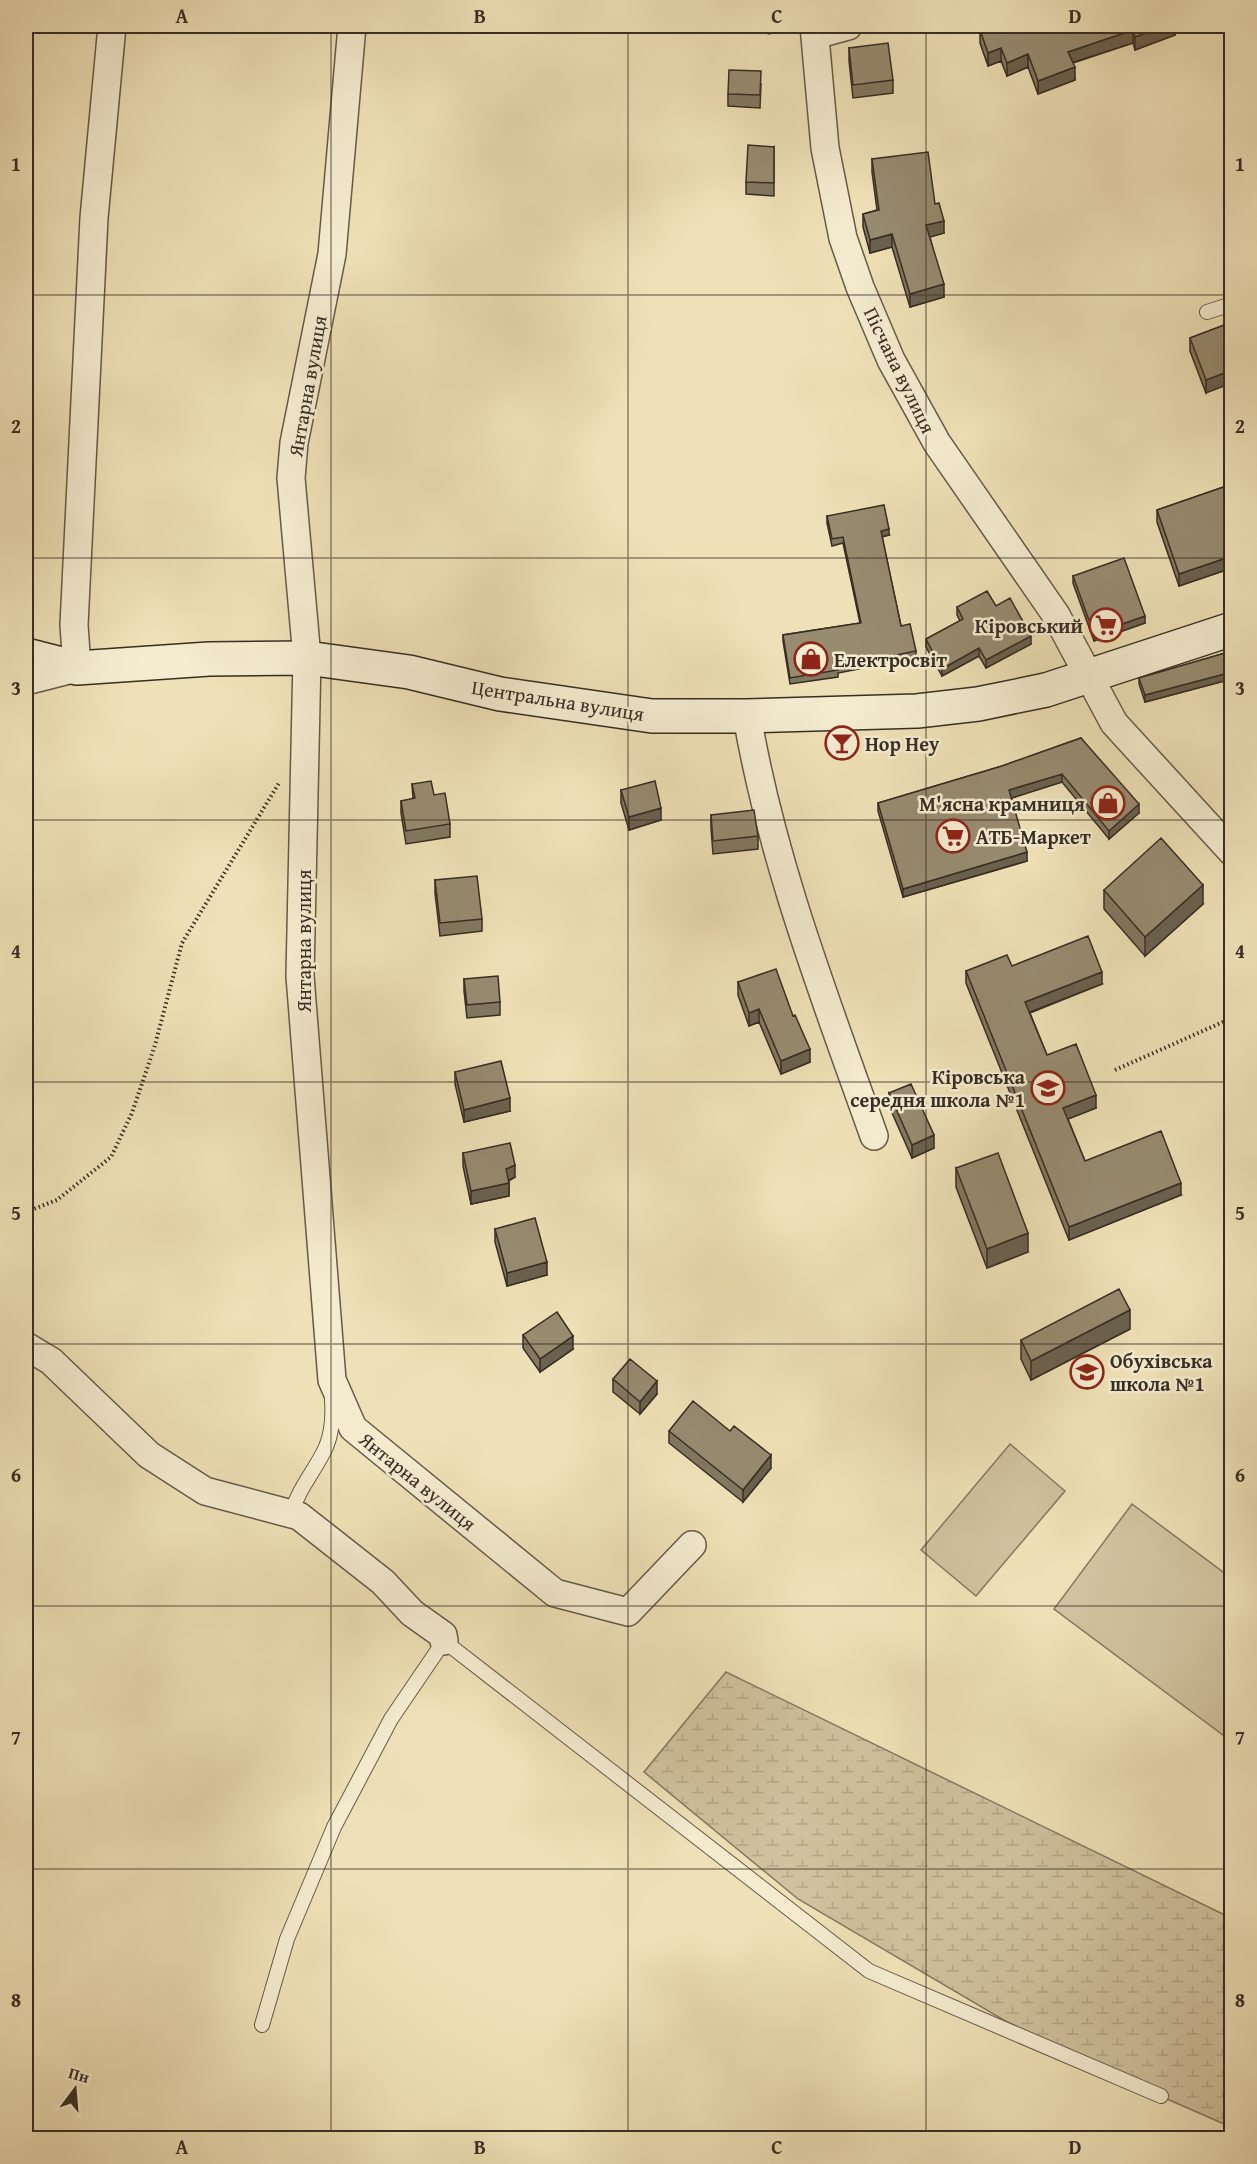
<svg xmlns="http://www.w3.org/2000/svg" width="1257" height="2164" font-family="'Gentium Book Plus',serif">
<defs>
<pattern id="wetland-marsh" width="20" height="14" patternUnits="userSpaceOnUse" patternTransform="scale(1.5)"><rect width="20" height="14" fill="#d0c29e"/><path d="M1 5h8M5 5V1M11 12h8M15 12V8" fill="none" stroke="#b3a788"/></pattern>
</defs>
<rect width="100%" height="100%" fill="#efe1b7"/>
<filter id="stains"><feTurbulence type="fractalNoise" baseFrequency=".00333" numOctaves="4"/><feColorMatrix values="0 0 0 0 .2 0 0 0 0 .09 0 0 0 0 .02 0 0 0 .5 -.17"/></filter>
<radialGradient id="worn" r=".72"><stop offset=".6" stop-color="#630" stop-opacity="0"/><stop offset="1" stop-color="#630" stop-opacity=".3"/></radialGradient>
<!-- wetland -->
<path fill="url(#wetland-marsh)" stroke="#847861" stroke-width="1.5" d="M 726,1672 L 1231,1918 L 1231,2127 L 1053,2049 L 798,1899 L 644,1772 Z"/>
<!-- pitch -->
<path fill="#d0c29e" stroke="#847861" stroke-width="1.5" d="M 1010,1444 L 1065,1491 L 976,1596 L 921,1550 Z
M 1132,1504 L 1231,1578 L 1231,1741 L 1054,1609 Z"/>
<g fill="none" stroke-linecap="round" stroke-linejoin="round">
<!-- lane casing -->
<g stroke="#655a49" stroke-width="16">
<path id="lane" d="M 1207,312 L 1232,304
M 291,1514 C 298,1489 315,1471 326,1447 C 332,1433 333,1415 332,1400
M 262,2025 L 287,1939 L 334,1827 L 391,1719 L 444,1641 L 869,1971 L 1161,2096"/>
</g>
<!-- street casing -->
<g stroke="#655a49" stroke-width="30">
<path id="street" d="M 352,26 L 332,254 L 294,443 L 291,478 L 307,658 L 300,976 L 332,1380 L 353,1428 L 555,1593 L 628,1612 L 692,1545
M 814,26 L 825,148 L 843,238 L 860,287 L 891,360 L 937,443 L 1056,615 L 1114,723 L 1232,852
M 815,35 L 848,26
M 26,681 L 77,668 L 74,625 L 94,218 L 112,26
M 747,716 C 772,862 825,998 874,1136
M 26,1346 L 51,1361 L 149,1455 L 205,1491 L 299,1516 L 383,1582 L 412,1613 L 443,1635 L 444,1641"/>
</g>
<!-- secondary casing -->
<g stroke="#372d24" stroke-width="36">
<path id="secondary" d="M 26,655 L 77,668 L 209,659 L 307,658 L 409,672 L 500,694 L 652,716 L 747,716 L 917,711 L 978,704 L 1046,690 L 1232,629"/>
</g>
<!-- path -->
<path stroke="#372d24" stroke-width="4" stroke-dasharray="1.5 3" stroke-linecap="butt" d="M 1115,1070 L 1232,1018
M 26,1212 L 57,1200 L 111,1157 L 132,1113 L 155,1045 L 182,943 L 279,783"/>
<!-- lane -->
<use href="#lane" stroke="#f5ecd0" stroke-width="14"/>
<!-- street -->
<use href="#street" stroke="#f5ecd0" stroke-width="27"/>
<!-- secondary -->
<use href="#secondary" stroke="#f5ecd0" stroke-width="33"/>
</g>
<!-- wall -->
<path fill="#827860" stroke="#372d24" stroke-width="1.5" d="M 737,26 L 772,26 L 770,34 L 737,28 Z
M 1175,26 L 1175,35 L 1135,50 L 1133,43 L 1073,63 L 1075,80 L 1038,94 L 1028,67 L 1007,76 L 1001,61 L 988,66 L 980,43 L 980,30 Z
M 849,48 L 893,80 L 893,93 L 853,98 L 849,61 Z
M 761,84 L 760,108 L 728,106 L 728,94 Z
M 774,147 L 774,196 L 746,194 L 746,182 Z
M 872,159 L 935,204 L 944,233 L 930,237 L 944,297 L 910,307 L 892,247 L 870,253 L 863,227 L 863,214 L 877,210 L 872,172 Z
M 1232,322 L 1206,393 L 1190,351 L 1190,338 Z
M 1232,484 L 1232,568 L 1179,586 L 1157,522 L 1157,510 Z
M 827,516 L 889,535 L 882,537 L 901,626 L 916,651 L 916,658 L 838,673 L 838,677 L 790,684 L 783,641 L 783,635 L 860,623 L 843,543 L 832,546 L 827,523 Z
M 1073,576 L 1145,623 L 1094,641 L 1073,583 Z
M 996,606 L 1031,644 L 986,668 L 979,656 L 942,676 L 926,647 L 926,639 L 960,621 L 957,615 L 957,607 Z
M 1232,651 L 1232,679 L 1145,702 L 1139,684 L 1139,678 Z
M 1081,738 L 1139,813 L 1109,839 L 1062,782 L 1011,798 L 1027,861 L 903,897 L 878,811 L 878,803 L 1002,766 Z
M 412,784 L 434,795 L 450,824 L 450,837 L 406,844 L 401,813 L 401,801 L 413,799 Z
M 621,790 L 661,820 L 629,830 L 621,803 Z
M 711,815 L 758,836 L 758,849 L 713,854 L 711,828 Z
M 435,880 L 482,919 L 482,931 L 440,936 L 435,893 Z
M 1104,890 L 1203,904 L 1145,956 L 1104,909 Z
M 1012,966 L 1102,984 L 1030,1013 L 1047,1055 L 1096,1108 L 1068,1119 L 1085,1161 L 1181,1195 L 1069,1240 L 966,983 L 966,971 Z
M 464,979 L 500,1002 L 500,1015 L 467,1018 L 464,991 Z
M 738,982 L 793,1016 L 810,1062 L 781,1074 L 759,1022 L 749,1026 L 738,995 Z
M 455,1072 L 510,1111 L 464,1122 L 455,1084 Z
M 889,1093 L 934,1148 L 912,1158 L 889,1106 Z
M 463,1153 L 515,1177 L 509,1181 L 509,1196 L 471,1204 L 463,1166 Z
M 956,1168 L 1028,1252 L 987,1268 L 956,1187 Z
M 495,1229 L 547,1275 L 507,1286 L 495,1242 Z
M 1130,1329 L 1031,1380 L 1021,1359 L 1021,1340 Z
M 523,1335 L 573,1349 L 540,1372 L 523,1348 Z
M 613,1379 L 657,1394 L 640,1414 L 613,1392 Z
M 669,1431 L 730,1431 L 771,1468 L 743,1502 L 669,1443 Z"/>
<!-- shaded-wall -->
<path fill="#6a614e" stroke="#372d24" stroke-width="1.5" d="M 1165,26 L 1175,26 L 1175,35 L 1135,50 L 1135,37 Z
M 1133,30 L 1133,43 L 1068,64 L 1068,52 Z
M 1001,48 L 1001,61 L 988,66 L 988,53 Z
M 1028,54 L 1028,67 L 1007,76 L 1007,63 Z
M 1075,67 L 1075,80 L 1038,94 L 1038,81 Z
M 944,221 L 944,233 L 926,238 L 926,225 Z
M 892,234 L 892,247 L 870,253 L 870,240 Z
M 944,284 L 944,297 L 910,307 L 910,294 Z
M 1232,370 L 1232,383 L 1206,393 L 1206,380 Z
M 889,529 L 889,535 L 881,537 L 881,531 Z
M 1232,556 L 1232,568 L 1179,586 L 1179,574 Z
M 1145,616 L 1145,623 L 1094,641 L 1094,634 Z
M 1031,636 L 1031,644 L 986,668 L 986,660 Z
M 979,648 L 979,656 L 942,676 L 942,669 Z
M 1232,672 L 1232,679 L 1145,702 L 1145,695 Z
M 1062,774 L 1062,782 L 1009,799 L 1009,790 Z
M 1139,804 L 1139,813 L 1109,839 L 1109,831 Z
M 661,808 L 661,820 L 629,830 L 629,817 Z
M 1027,852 L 1027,861 L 903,897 L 903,889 Z
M 1203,885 L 1203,904 L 1145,956 L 1145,937 Z
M 1102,972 L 1102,984 L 1025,1014 L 1025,1002 Z
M 759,1009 L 759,1022 L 749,1026 L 749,1013 Z
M 810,1049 L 810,1062 L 781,1074 L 781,1061 Z
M 1096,1095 L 1096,1108 L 1063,1121 L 1063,1108 Z
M 510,1098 L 510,1111 L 464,1122 L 464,1110 Z
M 934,1135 L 934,1148 L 912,1158 L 912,1145 Z
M 515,1165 L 515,1177 L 506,1182 L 506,1169 Z
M 509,1183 L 509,1196 L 471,1204 L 471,1191 Z
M 1181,1183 L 1181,1195 L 1069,1240 L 1069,1227 Z
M 1028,1233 L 1028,1252 L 987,1268 L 987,1249 Z
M 547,1262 L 547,1275 L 507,1286 L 507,1273 Z
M 1130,1310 L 1130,1329 L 1031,1380 L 1031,1361 Z
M 573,1336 L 573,1349 L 540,1372 L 540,1359 Z
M 657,1381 L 657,1394 L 640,1414 L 640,1402 Z
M 771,1455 L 771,1468 L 743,1502 L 743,1490 Z"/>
<!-- building -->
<path fill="#978b70" stroke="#372d24" stroke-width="1.5" d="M 992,26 L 1165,26 L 1135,37 L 1133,30 L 1068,52 L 1075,67 L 1038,81 L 1028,54 L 1007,63 L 1001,48 L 988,53 L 980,30 Z
M 888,43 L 893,80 L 853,85 L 849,48 Z
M 729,70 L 761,71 L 760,95 L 728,94 Z
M 748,145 L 774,147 L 774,183 L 746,182 Z
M 928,152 L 935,204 L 939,203 L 944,221 L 926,225 L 944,284 L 910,294 L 892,234 L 870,240 L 863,214 L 879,210 L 872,159 Z
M 1232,322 L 1232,370 L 1206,380 L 1190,338 Z
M 1232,484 L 1232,556 L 1179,574 L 1157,510 Z
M 884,505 L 889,529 L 881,531 L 901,626 L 910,624 L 916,651 L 837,667 L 838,670 L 790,678 L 783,635 L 861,623 L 843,537 L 832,539 L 827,516 Z
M 1124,558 L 1145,616 L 1094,634 L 1073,576 Z
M 987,591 L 996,606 L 1010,598 L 1031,636 L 986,660 L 979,648 L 942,669 L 926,639 L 963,619 L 957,607 Z
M 1232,651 L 1232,672 L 1145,695 L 1139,678 Z
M 1081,738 L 1139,804 L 1109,831 L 1062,774 L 1009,790 L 1027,852 L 903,889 L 878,803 L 1002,766 Z
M 431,781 L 434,795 L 445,793 L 450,824 L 406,831 L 401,801 L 415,798 L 412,784 Z
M 655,781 L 661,808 L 629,817 L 621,790 Z
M 754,810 L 758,836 L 713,841 L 711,815 Z
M 1161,838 L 1203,885 L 1145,937 L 1104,890 Z
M 477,876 L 482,919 L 440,923 L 435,880 Z
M 1088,936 L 1102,972 L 1025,1002 L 1047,1055 L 1076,1044 L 1096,1095 L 1063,1108 L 1085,1161 L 1161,1131 L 1181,1183 L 1069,1227 L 966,971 L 1007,955 L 1012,966 Z
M 776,969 L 793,1016 L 795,1015 L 810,1049 L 781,1061 L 759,1009 L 749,1013 L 738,982 Z
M 498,976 L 500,1002 L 467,1005 L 464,979 Z
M 501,1061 L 510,1098 L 464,1110 L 455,1072 Z
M 911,1084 L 934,1135 L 912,1145 L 889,1093 Z
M 510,1143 L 515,1165 L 506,1169 L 509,1183 L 471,1191 L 463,1153 Z
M 998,1153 L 1028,1233 L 987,1249 L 956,1168 Z
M 535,1218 L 547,1262 L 507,1273 L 495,1229 Z
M 1119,1289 L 1130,1310 L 1031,1361 L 1021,1340 Z
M 557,1312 L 573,1336 L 540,1359 L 523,1335 Z
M 630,1359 L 657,1381 L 640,1402 L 613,1379 Z
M 693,1401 L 730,1431 L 734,1426 L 771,1455 L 743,1490 L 669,1431 Z"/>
<!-- grid -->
<path fill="none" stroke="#372d24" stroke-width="1.5" stroke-opacity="0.55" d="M 331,26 L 331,2138M 628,26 L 628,2138M 926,26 L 926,2138M 26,295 L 1232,295M 26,558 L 1232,558M 26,820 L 1232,820M 26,1082 L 1232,1082M 26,1344 L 1232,1344M 26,1606 L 1232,1606M 26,1869 L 1232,1869"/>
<!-- icons -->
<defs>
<g id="supermarket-ring" transform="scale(1.725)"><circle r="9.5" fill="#f5ecd0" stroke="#8f2418" stroke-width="1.5"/><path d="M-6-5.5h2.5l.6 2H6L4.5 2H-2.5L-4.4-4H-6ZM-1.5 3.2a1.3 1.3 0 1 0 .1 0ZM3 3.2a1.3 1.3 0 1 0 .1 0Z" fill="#8f2418"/></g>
<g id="shop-ring" transform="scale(1.725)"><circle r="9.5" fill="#f5ecd0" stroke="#8f2418" stroke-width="1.5"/><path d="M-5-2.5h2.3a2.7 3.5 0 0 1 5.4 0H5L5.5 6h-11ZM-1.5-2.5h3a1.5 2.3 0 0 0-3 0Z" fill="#8f2418"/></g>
<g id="bar-ring" transform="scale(1.725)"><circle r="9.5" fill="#f5ecd0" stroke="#8f2418" stroke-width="1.5"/><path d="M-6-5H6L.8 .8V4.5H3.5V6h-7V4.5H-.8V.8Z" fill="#8f2418"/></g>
<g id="school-ring" transform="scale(1.725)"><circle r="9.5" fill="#f5ecd0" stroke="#8f2418" stroke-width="1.5"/><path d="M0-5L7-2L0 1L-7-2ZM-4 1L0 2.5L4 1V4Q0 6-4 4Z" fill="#8f2418"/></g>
</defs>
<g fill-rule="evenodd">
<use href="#supermarket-ring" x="1106" y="625"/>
<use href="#shop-ring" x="811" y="659"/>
<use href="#bar-ring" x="842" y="743"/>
<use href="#shop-ring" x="1108" y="803"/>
<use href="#supermarket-ring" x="953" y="836"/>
<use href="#school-ring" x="1048" y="1088"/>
<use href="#school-ring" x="1087" y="1372"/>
</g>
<g text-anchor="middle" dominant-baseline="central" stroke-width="5" stroke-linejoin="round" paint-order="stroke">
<!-- street labels -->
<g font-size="20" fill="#372d24" stroke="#f5ecd0">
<text transform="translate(900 370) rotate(64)">Пісчана вулиця</text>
<text transform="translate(307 386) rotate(-80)">Янтарна вулиця</text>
<text transform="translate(558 700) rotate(9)">Центральна вулиця</text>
<text transform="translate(303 941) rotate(-90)">Янтарна вулиця</text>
<text transform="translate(418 1481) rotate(39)">Янтарна вулиця</text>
</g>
<!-- poi labels -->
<g font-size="20" font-weight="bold" fill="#372d24" stroke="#f5ecd0" text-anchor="start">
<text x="1083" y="625" text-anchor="end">Кіровський</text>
<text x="834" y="659">Електросвіт</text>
<text x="865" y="743">Hop Hey</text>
<text x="1085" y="803" text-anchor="end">М'ясна крамниця</text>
<text x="976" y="836">АТБ-Маркет</text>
<text x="1025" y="1076" text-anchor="end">Кіровська<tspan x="1025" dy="23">середня школа №1</tspan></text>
<text x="1110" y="1360">Обухівська<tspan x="1110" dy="23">школа №1</tspan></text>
</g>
</g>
<!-- margin -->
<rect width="1257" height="2164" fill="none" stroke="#efe1b7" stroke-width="66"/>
<!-- north arrow -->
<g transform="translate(75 2089) rotate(16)" stroke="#f5ecd0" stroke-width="4.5" paint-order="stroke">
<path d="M0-4.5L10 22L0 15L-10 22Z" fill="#372d24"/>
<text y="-9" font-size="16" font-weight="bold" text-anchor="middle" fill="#372d24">Пн</text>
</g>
<rect x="33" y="33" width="1191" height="2098" fill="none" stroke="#372d24" stroke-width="2"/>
<g font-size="20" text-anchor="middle" font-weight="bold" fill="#372d24">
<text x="182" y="23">A</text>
<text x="480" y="23">B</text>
<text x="777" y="23">C</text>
<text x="1075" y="23">D</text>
<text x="16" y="171">1</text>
<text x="1240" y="171">1</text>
<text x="16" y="433">2</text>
<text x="1240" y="433">2</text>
<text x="16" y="695">3</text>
<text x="1240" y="695">3</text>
<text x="16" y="958">4</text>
<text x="1240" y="958">4</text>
<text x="16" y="1220">5</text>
<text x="1240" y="1220">5</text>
<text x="16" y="1482">6</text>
<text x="1240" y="1482">6</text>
<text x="16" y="1744">7</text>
<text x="1240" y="1744">7</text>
<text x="16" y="2007">8</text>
<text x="1240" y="2007">8</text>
<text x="182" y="2154">A</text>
<text x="480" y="2154">B</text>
<text x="777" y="2154">C</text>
<text x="1075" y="2154">D</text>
</g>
<rect width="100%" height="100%" filter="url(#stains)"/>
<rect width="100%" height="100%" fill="url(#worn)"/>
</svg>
